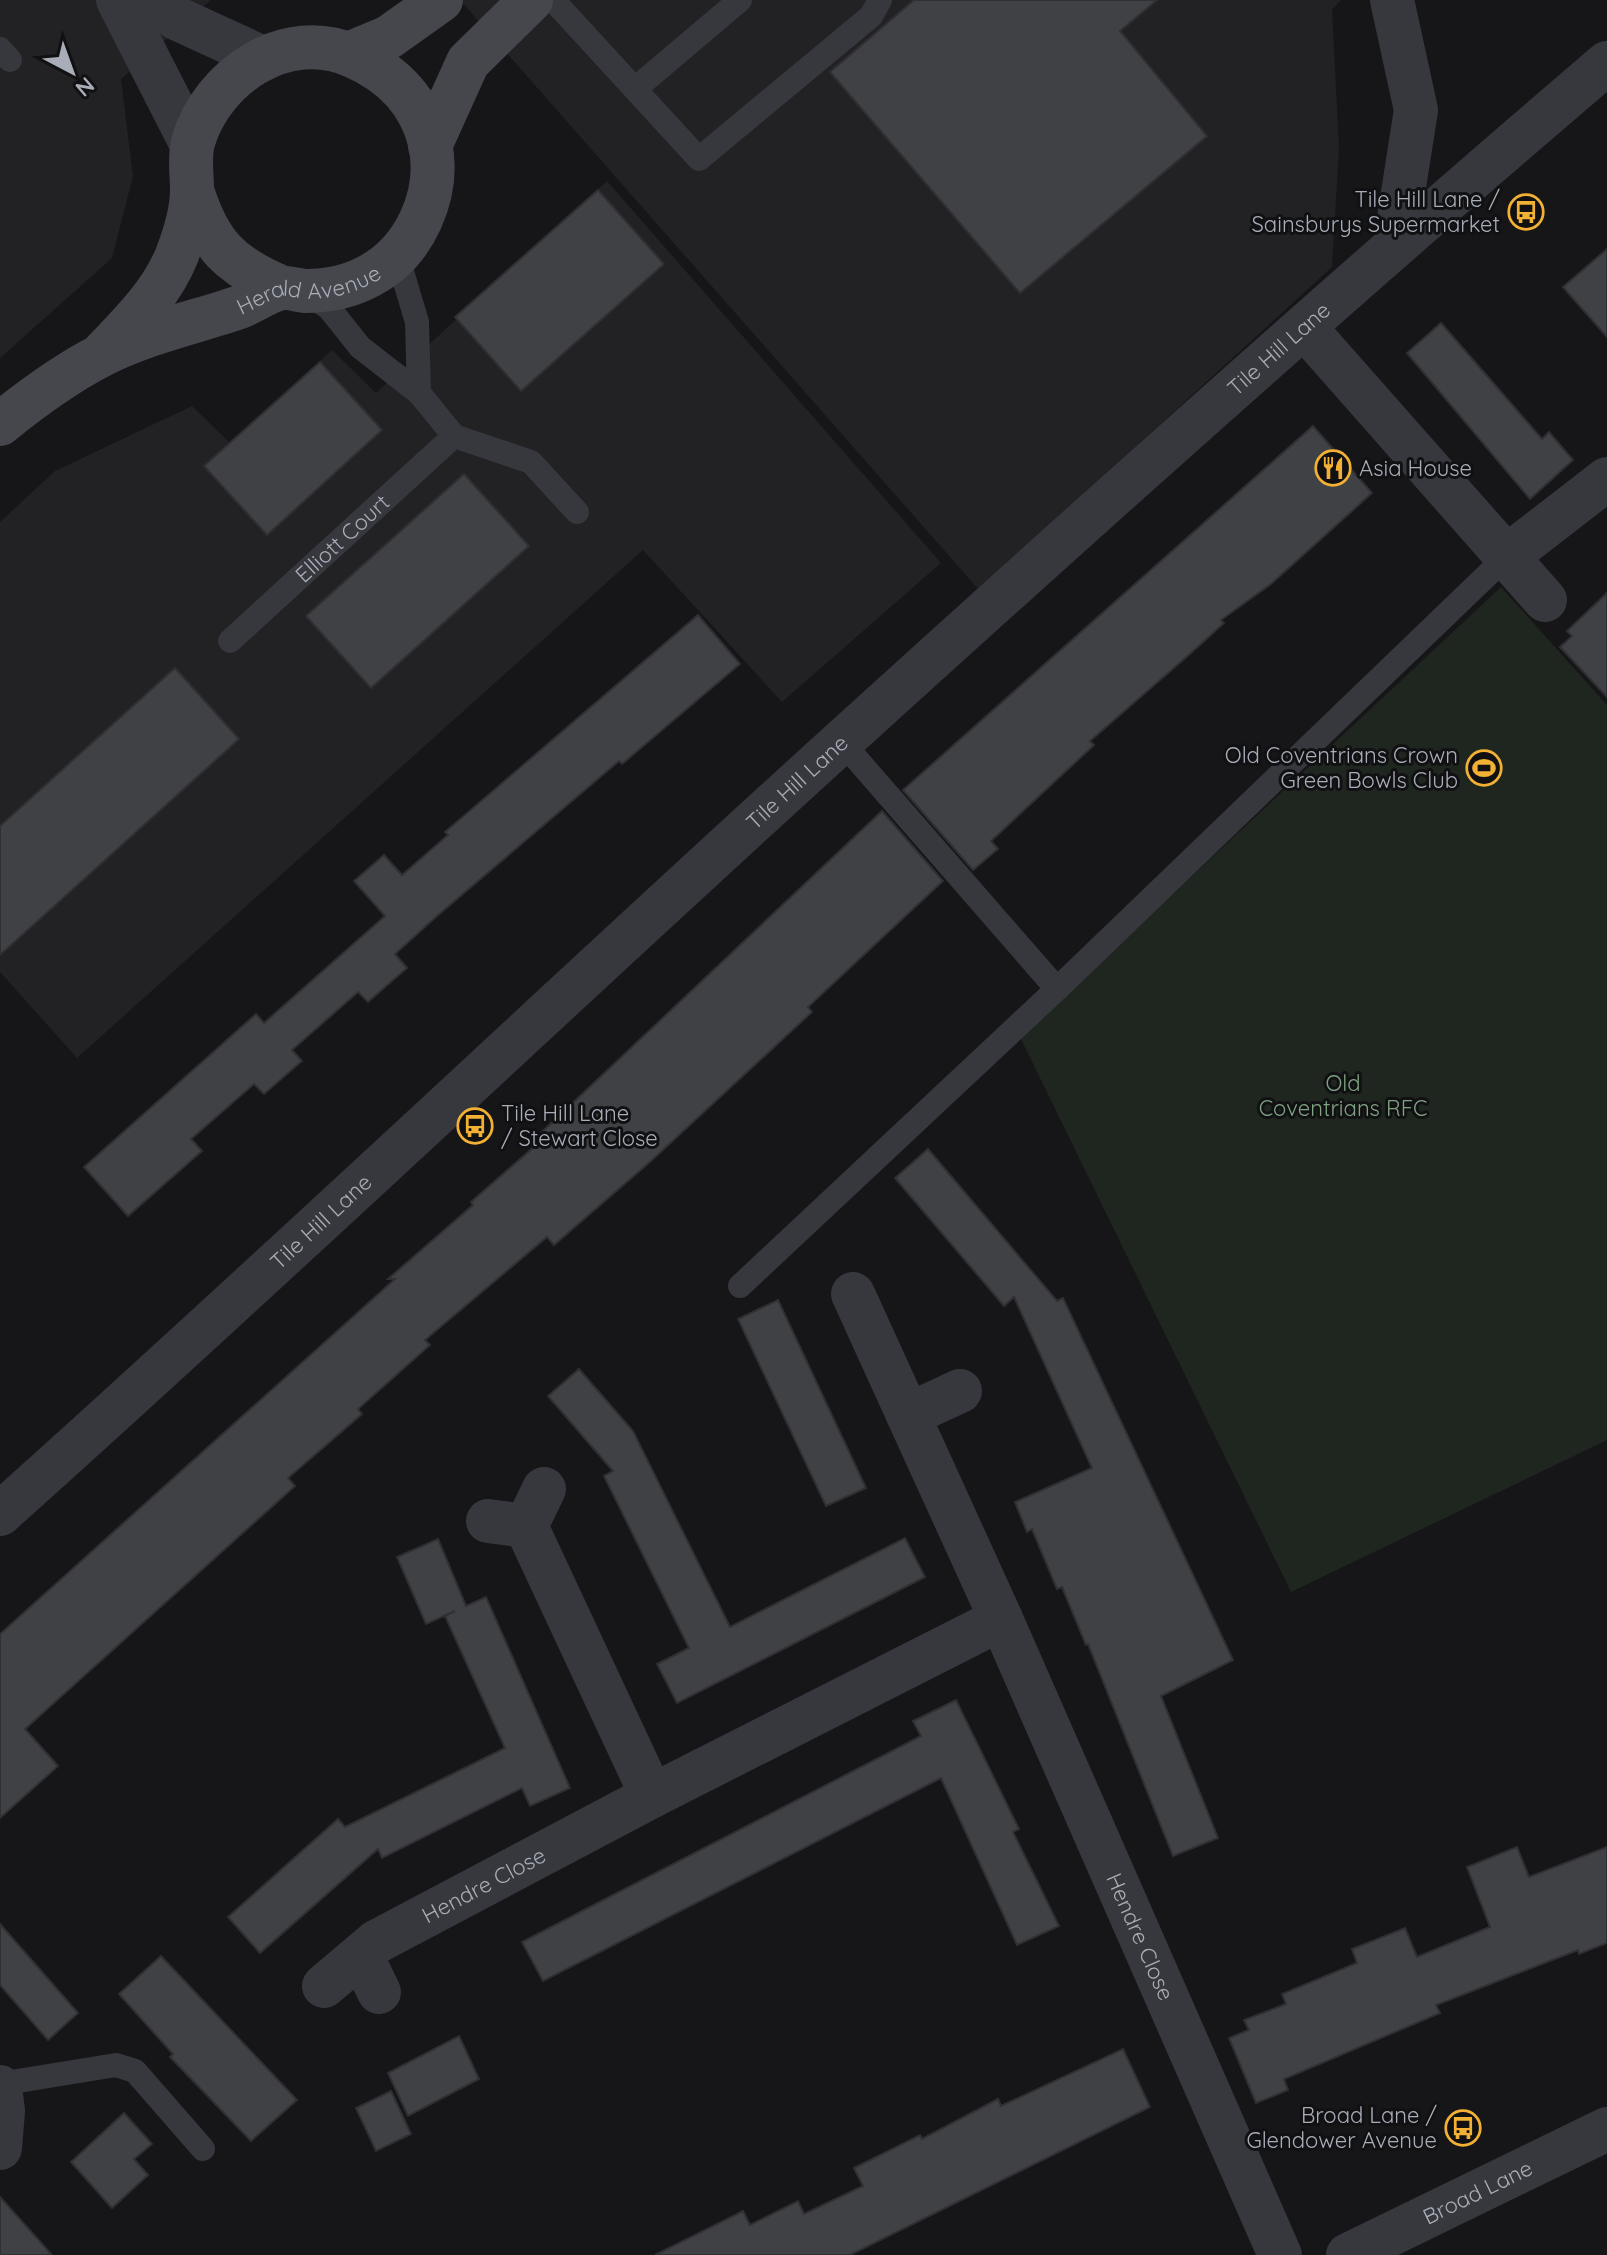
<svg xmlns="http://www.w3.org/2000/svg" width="1607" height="2255" viewBox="0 0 1607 2255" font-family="Quicksand,sans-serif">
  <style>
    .built { fill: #222225 }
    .green { fill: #1e261f }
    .building { fill: #404145; stroke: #303034; stroke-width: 2 }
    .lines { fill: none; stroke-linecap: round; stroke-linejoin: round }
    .service { stroke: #37383d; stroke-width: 24 }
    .minor { stroke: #37383d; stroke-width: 44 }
    .tertiary { stroke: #37383d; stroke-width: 44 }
    .secondary { stroke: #45474d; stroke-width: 44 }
    .labels { text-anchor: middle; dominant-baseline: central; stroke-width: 6; stroke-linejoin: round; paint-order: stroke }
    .poi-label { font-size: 22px; fill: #a8adb8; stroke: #111113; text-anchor: end }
    .street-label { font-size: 22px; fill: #a8adb8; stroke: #111113 }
    .park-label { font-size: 22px; fill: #7fa381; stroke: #111113 }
  </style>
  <rect width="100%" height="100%" fill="#161618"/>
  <g class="built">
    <path d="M0 0H211L121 79 133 176 112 258 0 358Z"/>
    <path d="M460 0H1341L1332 10 1339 148 1332 267 979 590Z"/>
    <path d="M607 181 941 563 782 702 643 550 77 1058 0 972V522L55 471 192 406 230 443 332 350 376 393Z"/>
  </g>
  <path class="green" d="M1501 587 1607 705V1440L1291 1592 1020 1037Z"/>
  <g class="building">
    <path d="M914 0H1157L1120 31 1207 136 1020 293 830 72Z"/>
    <path d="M598 190 664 264 521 391 455 317Z"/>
    <path d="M1607 249V337L1563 287Z"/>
    <path d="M1441 323 1542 439 1549 432 1573 460 1530 499 1407 353Z"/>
    <path d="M320 362 382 430 267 535 204 466Z"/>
    <path d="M1313 426 1372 493 1271 584 1221 620 1224 623 1191 653 1090 741 1094 745 991 841 998 849 973 870 903 790Z"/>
    <path d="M464 474 529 546 371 688 306 616Z"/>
    <path d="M1607 593V697L1560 647 1572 636 1567 631Z"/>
    <path d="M698 615 740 664 622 764 619 761 437 916 395 954 407 968 368 1002 358 992 292 1050 302 1061 264 1094 254 1084 191 1139 202 1151 128 1216 84 1167 256 1014 264 1023 385 916 354 881 384 855 402 875 448 835 445 832Z"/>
    <path d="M175 668 239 739 0 955V826Z"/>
    <path d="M882 811 943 881 808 1007 812 1012 651 1161 554 1245 547 1237 425 1340 430 1345 358 1409 362 1414 288 1478 295 1486 25 1729 58 1766 0 1818V1634L395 1279H388L473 1205 471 1202 535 1146H527Z"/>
    <path d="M928 1149 1057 1301 1063 1298 1233 1660 1161 1696 1218 1838 1173 1856 1088 1644 1086 1645 1062 1587 1057 1589 1032 1529 1027 1532 1015 1502 1092 1468 1014 1297 1004 1306 895 1178Z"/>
    <path d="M778 1300 866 1488 826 1506 738 1319Z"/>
    <path d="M579 1369 633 1431 730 1627 905 1538 925 1577 677 1703 657 1664 689 1648 604 1476 613 1471 548 1396Z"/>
    <path d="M438 1539 466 1606 486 1597 570 1788 530 1806 522 1788 382 1858 378 1849 260 1953 228 1917 338 1819 345 1827 505 1748 445 1616 455 1611 426 1624 397 1557Z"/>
    <path d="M956 1700 1019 1829 1013 1832 1059 1926 1017 1945 941 1778 543 1981 522 1942 921 1736 913 1721Z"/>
    <path d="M1517 1847 1529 1877 1607 1847V1943L1579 1954 1578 1950 1436 2005 1440 2013 1284 2079 1288 2090 1256 2103 1229 2038 1249 2030 1244 2020 1286 2004 1282 1994 1357 1963 1352 1949 1405 1928 1417 1957 1490 1927 1467 1867Z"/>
    <path d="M0 1924 78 2013 48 2040 0 1985Z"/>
    <path d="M161 1956 297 2100 251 2141 170 2057 173 2054 119 1994Z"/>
    <path d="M459 2036 479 2079 408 2116 388 2073Z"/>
    <path d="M1123 2049 1150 2107 850 2255H655L743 2211 750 2225 798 2201 804 2214 863 2186 854 2168 920 2135 922 2139 998 2099 1001 2106Z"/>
    <path d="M391 2091 411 2134 376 2151 356 2108Z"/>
    <path d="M124 2113 152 2144 134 2159 148 2175 112 2208 71 2162Z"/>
    <path d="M0 2197 52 2255H0Z"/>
  </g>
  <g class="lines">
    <g class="service">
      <path d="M553 0 699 159 871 16 880 0"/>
      <path d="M0 49 10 60"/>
      <path d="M636 88 740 0"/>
      <path d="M397 255 417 322 419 393"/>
      <path d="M305 292 329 308 360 347 419 393 454 436 531 462 577 512"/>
      <path id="s1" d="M230 641 454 436"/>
      <path d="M841 741 1057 989"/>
      <path d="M740 1286 1057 989 1506 557"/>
      <path d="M0 2084 116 2065 135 2071 203 2149"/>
    </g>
    <g class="minor">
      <path d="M118 0 192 145"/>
      <path d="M146 0 178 19 263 58"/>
      <path d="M1392 0 1416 110 1395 244"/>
      <path d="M1305 328 1545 600"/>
      <path d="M1506 557 1607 479"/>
      <path id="s2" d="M853 1294 1001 1619 1280 2255"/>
      <path d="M908 1415 960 1391"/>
      <path id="s3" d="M0 1514C284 1260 560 997 842 741 1094 512 1348 284 1607 63"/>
      <path d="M488 1521 526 1526 652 1796"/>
      <path d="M526 1526 544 1489"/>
      <path d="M361 1955 379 1992"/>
      <path id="s4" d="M324 1986 376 1942 652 1796 1001 1619"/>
      <path d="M0 2087 3 2111 0 2148"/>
    </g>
    <path class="tertiary" id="s5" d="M1348 2255 1607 2129"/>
    <g class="secondary">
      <path d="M348 54 389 37 441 0"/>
      <path d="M430 146 468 62 531 0"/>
      <path d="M192 190C209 245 230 266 283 288"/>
      <path id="s6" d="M0 424C31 399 65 374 100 356 142 334 192 323 237 308 251 303 266 292 281 288 288 287 297 290 305 291 327 291 349 287 369 276 415 252 441 194 430 143 420 101 392 73 353 56 286 26 212 77 193 142 189 158 192 174 192 190 192 212 185 234 177 255 161 295 130 324 101 355"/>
    </g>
  </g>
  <defs>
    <symbol id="bus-ring" viewBox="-11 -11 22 22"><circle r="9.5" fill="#111113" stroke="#f2b134" stroke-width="1.5"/><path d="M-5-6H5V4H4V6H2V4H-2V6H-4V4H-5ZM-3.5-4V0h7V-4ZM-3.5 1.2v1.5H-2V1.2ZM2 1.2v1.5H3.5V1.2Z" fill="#f2b134"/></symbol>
    <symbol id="restaurant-ring" viewBox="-11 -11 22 22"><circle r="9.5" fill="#111113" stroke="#f2b134" stroke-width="1.5"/><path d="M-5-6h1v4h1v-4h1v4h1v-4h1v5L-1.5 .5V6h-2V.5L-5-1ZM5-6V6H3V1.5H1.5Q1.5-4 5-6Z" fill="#f2b134"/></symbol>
    <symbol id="stadium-ring" viewBox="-11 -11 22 22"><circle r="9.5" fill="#111113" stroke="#f2b134" stroke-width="1.5"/><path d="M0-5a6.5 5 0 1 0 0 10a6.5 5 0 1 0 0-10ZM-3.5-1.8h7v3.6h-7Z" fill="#f2b134"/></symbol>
  </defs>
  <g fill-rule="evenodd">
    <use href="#bus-ring" x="1506" y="192" width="40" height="40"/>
    <use href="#restaurant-ring" x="1313" y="448" width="40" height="40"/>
    <use href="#stadium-ring" x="1464" y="748" width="40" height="40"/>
    <use href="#bus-ring" x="455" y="1106" width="40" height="40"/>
    <use href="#bus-ring" x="1443" y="2108" width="40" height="40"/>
  </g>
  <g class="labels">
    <g class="poi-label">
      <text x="1500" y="199">Tile Hill Lane /<tspan x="1500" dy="25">Sainsburys Supermarket</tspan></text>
      <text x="1359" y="468" text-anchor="start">Asia House</text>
      <text x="1458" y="755">Old Coventrians Crown<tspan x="1458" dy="25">Green Bowls Club</tspan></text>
      <text x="501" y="1113" text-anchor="start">Tile Hill Lane<tspan x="501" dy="25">/ Stewart Close</tspan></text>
      <text x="1437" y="2115">Broad Lane /<tspan x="1437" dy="25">Glendower Avenue</tspan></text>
    </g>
    <g class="street-label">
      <text stroke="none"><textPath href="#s6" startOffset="342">Herald Avenue</textPath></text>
      <text stroke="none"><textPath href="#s3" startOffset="1730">Tile Hill Lane</textPath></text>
      <text stroke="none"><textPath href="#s1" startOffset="152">Elliott Court</textPath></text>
      <text stroke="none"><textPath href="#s3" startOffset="1082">Tile Hill Lane</textPath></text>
      <text stroke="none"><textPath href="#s3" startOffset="434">Tile Hill Lane</textPath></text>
      <text stroke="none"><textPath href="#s4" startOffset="190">Hendre Close</textPath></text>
      <text stroke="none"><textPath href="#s2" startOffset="704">Hendre Close</textPath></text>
      <text stroke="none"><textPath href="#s5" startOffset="144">Broad Lane</textPath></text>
    </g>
    <g class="park-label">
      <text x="1343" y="1083">Old<tspan x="1343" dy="25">Coventrians RFC</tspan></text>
    </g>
  </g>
  <g transform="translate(72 72) rotate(139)" stroke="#111113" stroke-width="6" paint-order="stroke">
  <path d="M0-6L14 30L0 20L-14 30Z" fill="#a8adb8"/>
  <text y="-12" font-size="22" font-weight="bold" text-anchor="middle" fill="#a8adb8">N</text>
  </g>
</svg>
